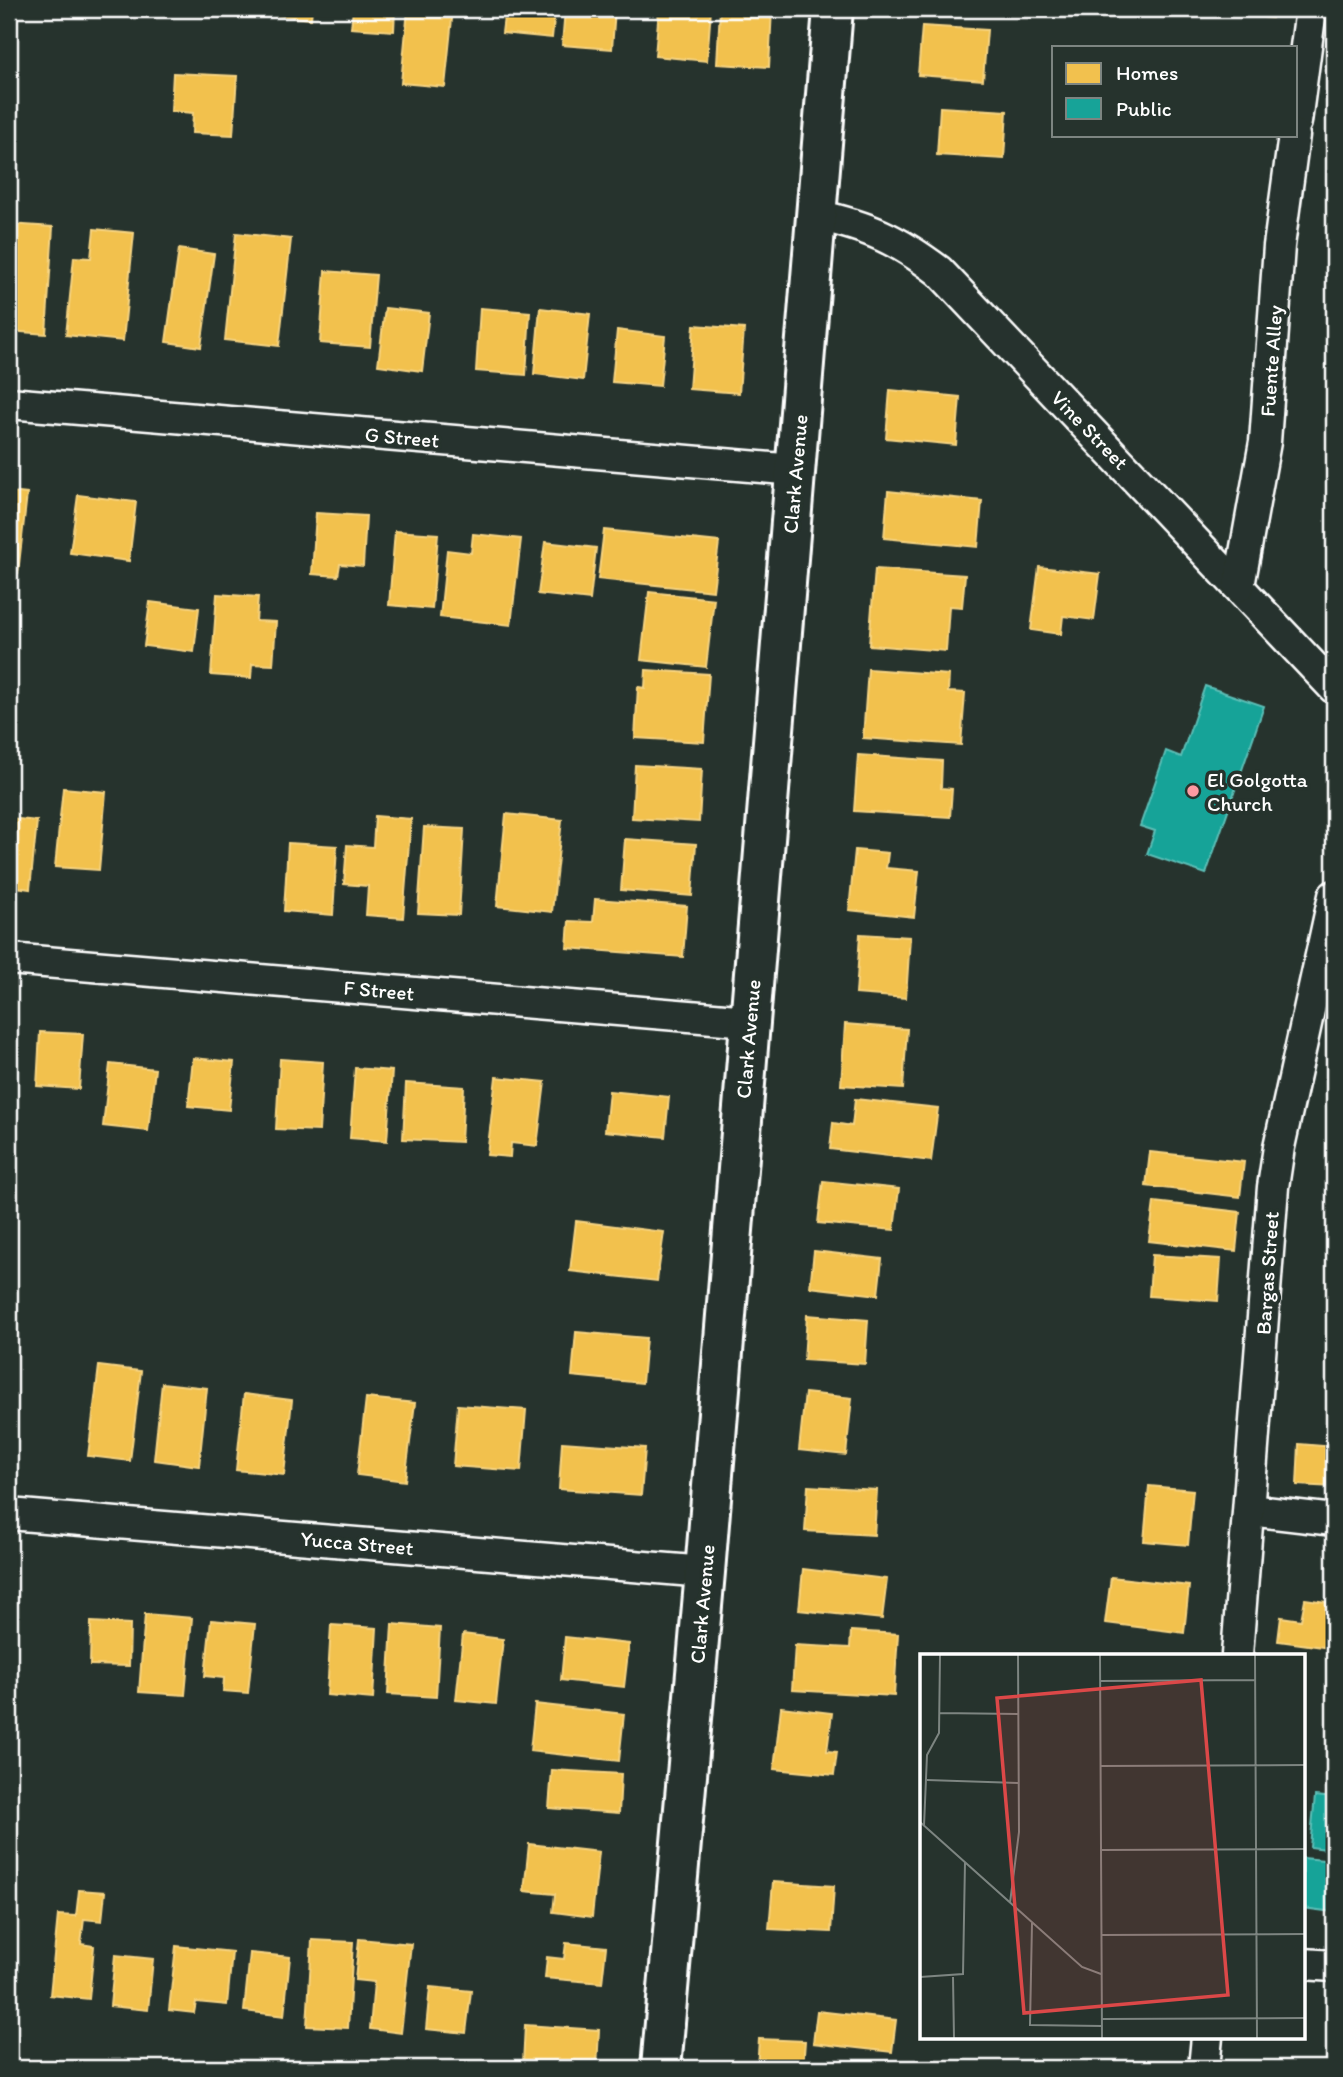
<svg xmlns="http://www.w3.org/2000/svg" width="1343" height="2077" viewBox="0 0 1343 2077" font-family="Itim,sans-serif">
  <style>
    .homes { fill: #f2c14e; stroke: #f6d483; stroke-width: 2 }
    .public { fill: #17a398; stroke: #5dbfb7; stroke-width: 2 }
    .lines { fill: none; stroke-linecap: round; stroke-linejoin: round }
    .street-casing { stroke: #fff; stroke-width: 35 }
    .secondary-casing { stroke: #fff; stroke-width: 44 }
    .street { stroke: #26332d; stroke-width: 30 }
    .secondary { stroke: #26332d; stroke-width: 38 }
    .poi-dot { fill: #ff9aa2; stroke: #26332d; stroke-width: 2.5 }
    .labels { text-anchor: middle; dominant-baseline: central; stroke-width: 7; stroke-linejoin: round; paint-order: stroke }
    .street-label { font-size: 21px; fill: #fff; stroke: #26332d }
    .poi-label { font-size: 21px; fill: #fff; stroke: #26332d; text-anchor: start }
    .inset-road { fill: none; stroke: #7d8581; stroke-width: 2 }
    .view { fill: #dc4848; fill-opacity: 0.15; stroke: #dc4848; stroke-width: 3.5 }
    .inset-edge { fill: none; stroke: #fff; stroke-width: 3.5 }
  </style>
  <rect width="100%" height="100%" fill="#26332d"/>
  <filter id="ink" filterUnits="userSpaceOnUse"><feTurbulence type="fractalNoise" baseFrequency=".0143" numOctaves="2"/><feDisplacementMap in="SourceGraphic" scale="14" xChannelSelector="R" yChannelSelector="G"/><feConvolveMatrix kernelMatrix="1 2 1 2 8 2 1 2 1" color-interpolation-filters="sRGB"/></filter>
  <g filter="url(#ink)">
    <g class="homes">
      <path d="M265 9H312L311 19 265 14Z"/>
      <path d="M353 9H395L394 31 351 28Z"/>
      <path d="M408 9H453L445 87 401 83Z"/>
      <path d="M505 9H555L552 38 502 33Z"/>
      <path d="M565 9H615L612 49 562 45Z"/>
      <path d="M659 9H711L707 61 655 56Z"/>
      <path d="M720 9H772L769 67 717 64Z"/>
      <path d="M1232 9H1273L1272 18 1232 14Z"/>
      <path d="M922 26 987 30 983 80 918 75Z"/>
      <path d="M173 73 237 76 233 135 192 133 193 113 171 111Z"/>
      <path d="M940 107 1007 111 1004 159 937 155Z"/>
      <path d="M9 224 53 227 46 334 9 331Z"/>
      <path d="M94 229 134 233 123 341 66 335 74 257 91 258Z"/>
      <path d="M236 233 291 239 279 346 225 340Z"/>
      <path d="M179 249 214 254 201 347 166 342Z"/>
      <path d="M325 271 376 275 370 347 320 343Z"/>
      <path d="M385 308 429 313 422 371 378 365Z"/>
      <path d="M480 308 530 312 526 375 476 371Z"/>
      <path d="M540 308 590 314 583 380 534 374Z"/>
      <path d="M694 325 744 329 739 393 689 389Z"/>
      <path d="M617 330 665 336 660 386 612 382Z"/>
      <path d="M890 390 960 397 956 445 886 438Z"/>
      <path d="M888 491 982 501 978 547 884 538Z"/>
      <path d="M9 492 27 494 18 573 9 572Z"/>
      <path d="M78 495 136 502 129 561 70 553Z"/>
      <path d="M316 513 366 516 363 566 340 564 338 576 312 574Z"/>
      <path d="M604 530 719 542 713 591 598 579Z"/>
      <path d="M395 531 438 534 432 609 389 605Z"/>
      <path d="M473 534 521 539 511 625 440 617 447 550 471 553Z"/>
      <path d="M545 542 596 548 590 600 538 594Z"/>
      <path d="M1039 567 1100 574 1094 620 1063 616 1061 634 1031 630Z"/>
      <path d="M875 569 965 575 962 607 949 606 946 651 869 645Z"/>
      <path d="M649 592 714 599 706 667 641 660Z"/>
      <path d="M217 594 258 597 256 621 276 622 273 665 252 664 251 678 211 675Z"/>
      <path d="M150 602 199 608 194 652 144 646Z"/>
      <path d="M868 669 949 675 948 692 965 693 961 745 863 738Z"/>
      <path d="M646 670 709 674 704 742 635 738 638 687 645 688Z"/>
      <path d="M858 755 942 761 941 788 952 789 950 817 854 811Z"/>
      <path d="M635 765 702 769 699 822 632 818Z"/>
      <path d="M63 788 106 792 99 870 55 867Z"/>
      <path d="M506 814 562 820 552 912 497 906Z"/>
      <path d="M375 816 411 819 403 918 366 915 368 886 344 884 347 845 373 847Z"/>
      <path d="M9 818 37 821 30 889 9 886Z"/>
      <path d="M424 827 464 829 459 915 418 913Z"/>
      <path d="M625 839 696 844 692 896 621 890Z"/>
      <path d="M288 843 337 846 333 915 284 911Z"/>
      <path d="M855 850 888 853 886 868 919 871 914 917 849 910Z"/>
      <path d="M595 899 687 906 683 957 567 948 569 921 593 922Z"/>
      <path d="M860 934 910 937 906 998 856 994Z"/>
      <path d="M845 1024 907 1029 903 1089 841 1085Z"/>
      <path d="M40 1032 83 1034 79 1089 37 1086Z"/>
      <path d="M193 1058 234 1062 229 1110 188 1106Z"/>
      <path d="M280 1059 323 1062 319 1131 276 1129Z"/>
      <path d="M110 1064 155 1069 148 1131 103 1126Z"/>
      <path d="M355 1068 392 1071 387 1141 350 1138Z"/>
      <path d="M496 1077 545 1082 537 1146 511 1143 510 1157 487 1155Z"/>
      <path d="M406 1083 464 1087 461 1142 403 1139Z"/>
      <path d="M609 1091 669 1097 665 1137 605 1131Z"/>
      <path d="M855 1099 938 1108 931 1161 830 1149 833 1123 852 1126Z"/>
      <path d="M1150 1152 1244 1162 1240 1197 1146 1186Z"/>
      <path d="M823 1181 899 1189 894 1230 818 1223Z"/>
      <path d="M1154 1202 1240 1212 1236 1251 1149 1241Z"/>
      <path d="M576 1221 664 1232 657 1281 570 1271Z"/>
      <path d="M814 1251 882 1259 878 1295 810 1287Z"/>
      <path d="M1152 1255 1221 1259 1218 1301 1149 1296Z"/>
      <path d="M807 1315 868 1320 865 1364 804 1360Z"/>
      <path d="M576 1332 646 1338 642 1383 572 1376Z"/>
      <path d="M99 1366 141 1371 130 1461 88 1456Z"/>
      <path d="M162 1383 207 1388 199 1466 154 1460Z"/>
      <path d="M805 1393 852 1398 846 1455 799 1450Z"/>
      <path d="M244 1394 292 1400 284 1475 236 1470Z"/>
      <path d="M366 1398 415 1403 405 1481 357 1475Z"/>
      <path d="M458 1405 526 1410 521 1471 453 1466Z"/>
      <path d="M562 1442 645 1448 641 1495 559 1489Z"/>
      <path d="M1299 1444 1334 1447V1487L1297 1485Z"/>
      <path d="M808 1486 877 1490 874 1535 805 1531Z"/>
      <path d="M1149 1486 1193 1490 1188 1545 1144 1541Z"/>
      <path d="M803 1569 887 1579 882 1619 799 1610Z"/>
      <path d="M1111 1577 1189 1586 1184 1633 1105 1623Z"/>
      <path d="M1305 1599 1334 1603 1331 1648 1278 1641 1281 1617 1301 1620Z"/>
      <path d="M145 1614 192 1618 185 1695 139 1692Z"/>
      <path d="M211 1620 255 1624 248 1693 223 1691 224 1678 205 1676Z"/>
      <path d="M91 1622 130 1624 129 1666 90 1665Z"/>
      <path d="M392 1624 440 1628 436 1697 388 1694Z"/>
      <path d="M331 1625 377 1628 373 1699 327 1695Z"/>
      <path d="M851 1631 898 1634 894 1696 792 1690 795 1645 850 1648Z"/>
      <path d="M463 1634 503 1639 496 1704 456 1700Z"/>
      <path d="M565 1637 629 1644 624 1687 561 1680Z"/>
      <path d="M535 1704 624 1714 619 1761 530 1751Z"/>
      <path d="M781 1707 832 1713 827 1751 837 1752 834 1775 774 1769Z"/>
      <path d="M552 1770 621 1774 619 1813 549 1808Z"/>
      <path d="M529 1844 599 1852 592 1917 553 1912 555 1894 524 1891Z"/>
      <path d="M773 1882 834 1886 831 1932 769 1929Z"/>
      <path d="M79 1890 105 1892 102 1921 84 1919 81 1944 94 1946 89 1999 50 1995 58 1915 76 1916Z"/>
      <path d="M359 1939 411 1944 401 2033 370 2029 374 1982 355 1980Z"/>
      <path d="M312 1940 353 1942 348 2028 307 2026Z"/>
      <path d="M566 1943 606 1947 602 1983 545 1978 547 1957 564 1959Z"/>
      <path d="M176 1946 232 1952 227 2005 196 2002 194 2013 169 2010Z"/>
      <path d="M250 1953 290 1957 284 2016 244 2011Z"/>
      <path d="M115 1955 153 1959 148 2010 110 2006Z"/>
      <path d="M430 1987 471 1991 466 2033 426 2029Z"/>
      <path d="M817 2011 896 2020 892 2052 813 2043Z"/>
      <path d="M525 2025 599 2030 597 2068 523 2064Z"/>
      <path d="M759 2039 805 2041 803 2068H757Z"/>
    </g>
    <g class="public">
      <path d="M1205 686 1264 706 1206 874 1147 854 1155 831 1140 826 1166 751 1181 757Z"/>
      <path d="M1315 1796 1334 1798V1850L1310 1847Z"/>
      <path d="M1303 1858 1334 1861V1912L1303 1908Z"/>
    </g>
    <g class="lines">
      <defs>
        <g id="street">
          <path d="M1296 122 1311 9"/>
          <path d="M817 215C869 227 895 238 939 271L1334 688"/>
          <path d="M9 403 795 470"/>
          <path d="M1239 586 1265 442 1279 246 1294 135"/>
          <path d="M9 959 749 1021"/>
          <path d="M1249 1510 1334 1520"/>
          <path d="M9 1514 705 1572"/>
          <path d="M1237 1655 1273 1187 1279 1147 1334 896"/>
          <path d="M1303 1964 1334 1966"/>
          <path d="M1204 2068 1207 2037"/>
        </g>
        <path id="secondary" d="M661 2068 705 1572 833 9"/>
      </defs>
      <use href="#street" class="street-casing"/>
      <use href="#secondary" class="secondary-casing"/>
      <use href="#street" class="street"/>
      <use href="#secondary" class="secondary"/>
    </g>
  </g>
  <circle class="poi-dot" cx="1193" cy="791" r="7"/>
  <g class="labels">
    <g class="street-label">
      <text transform="translate(1271 361) rotate(-86)">Fuente Alley</text>
      <text transform="translate(1090 430) rotate(46)">Vine Street</text>
      <text transform="translate(402 437) rotate(5)">G Street</text>
      <text transform="translate(795 474) rotate(-85)">Clark Avenue</text>
      <text transform="translate(379 990) rotate(5)">F Street</text>
      <text transform="translate(748 1039) rotate(-85)">Clark Avenue</text>
      <text transform="translate(1267 1273) rotate(-86)">Bargas Street</text>
      <text transform="translate(357 1543) rotate(5)">Yucca Street</text>
      <text transform="translate(702 1604) rotate(-85)">Clark Avenue</text>
    </g>
    <g class="poi-label">
      <text x="1207" y="779">El Golgotta<tspan x="1207" dy="24">Church</tspan></text>
    </g>
  </g>
  <g transform="translate(920 1654)">
    <rect width="385" height="385" fill="#26332d"/>
    <path class="inset-road" d="M180 1 182 384M335 1 337 384M180 27 335 26M19 59 98 60M180 112 385 111M7 126 99 129M0 168 162 313 181 320M4 172 7 101 19 79 20 1M181 196 385 195M90 249 99 178 98 1M112 269 110 371 182 372M181 281 385 280M0 323 43 320 45 208M33 323 34 384M182 365 385 364"/>
    <path class="view" d="M281 26 308 341 104 359 77 44Z"/>
    <rect width="385" height="385" class="inset-edge"/>
  </g>
  <rect width="1343" height="2077" fill="none" stroke="#26332d" stroke-width="35"/>
  <rect x="18" y="18" width="1308" height="2042" fill="none" stroke="#fff" stroke-width="2.5" filter="url(#ink)"/>
  <rect x="1052" y="46" width="245" height="91" fill="#26332d" stroke="#7d8581" stroke-width="2"/>
  <rect x="1066" y="63" width="35" height="21" fill="#f2c14e" stroke="#7d8581" stroke-width="2"/>
  <text x="1116" y="80" font-size="21" fill="#ffffff">Homes</text>
  <rect x="1066" y="98" width="35" height="21" fill="#17a398" stroke="#7d8581" stroke-width="2"/>
  <text x="1116" y="116" font-size="21" fill="#ffffff">Public</text>
</svg>
